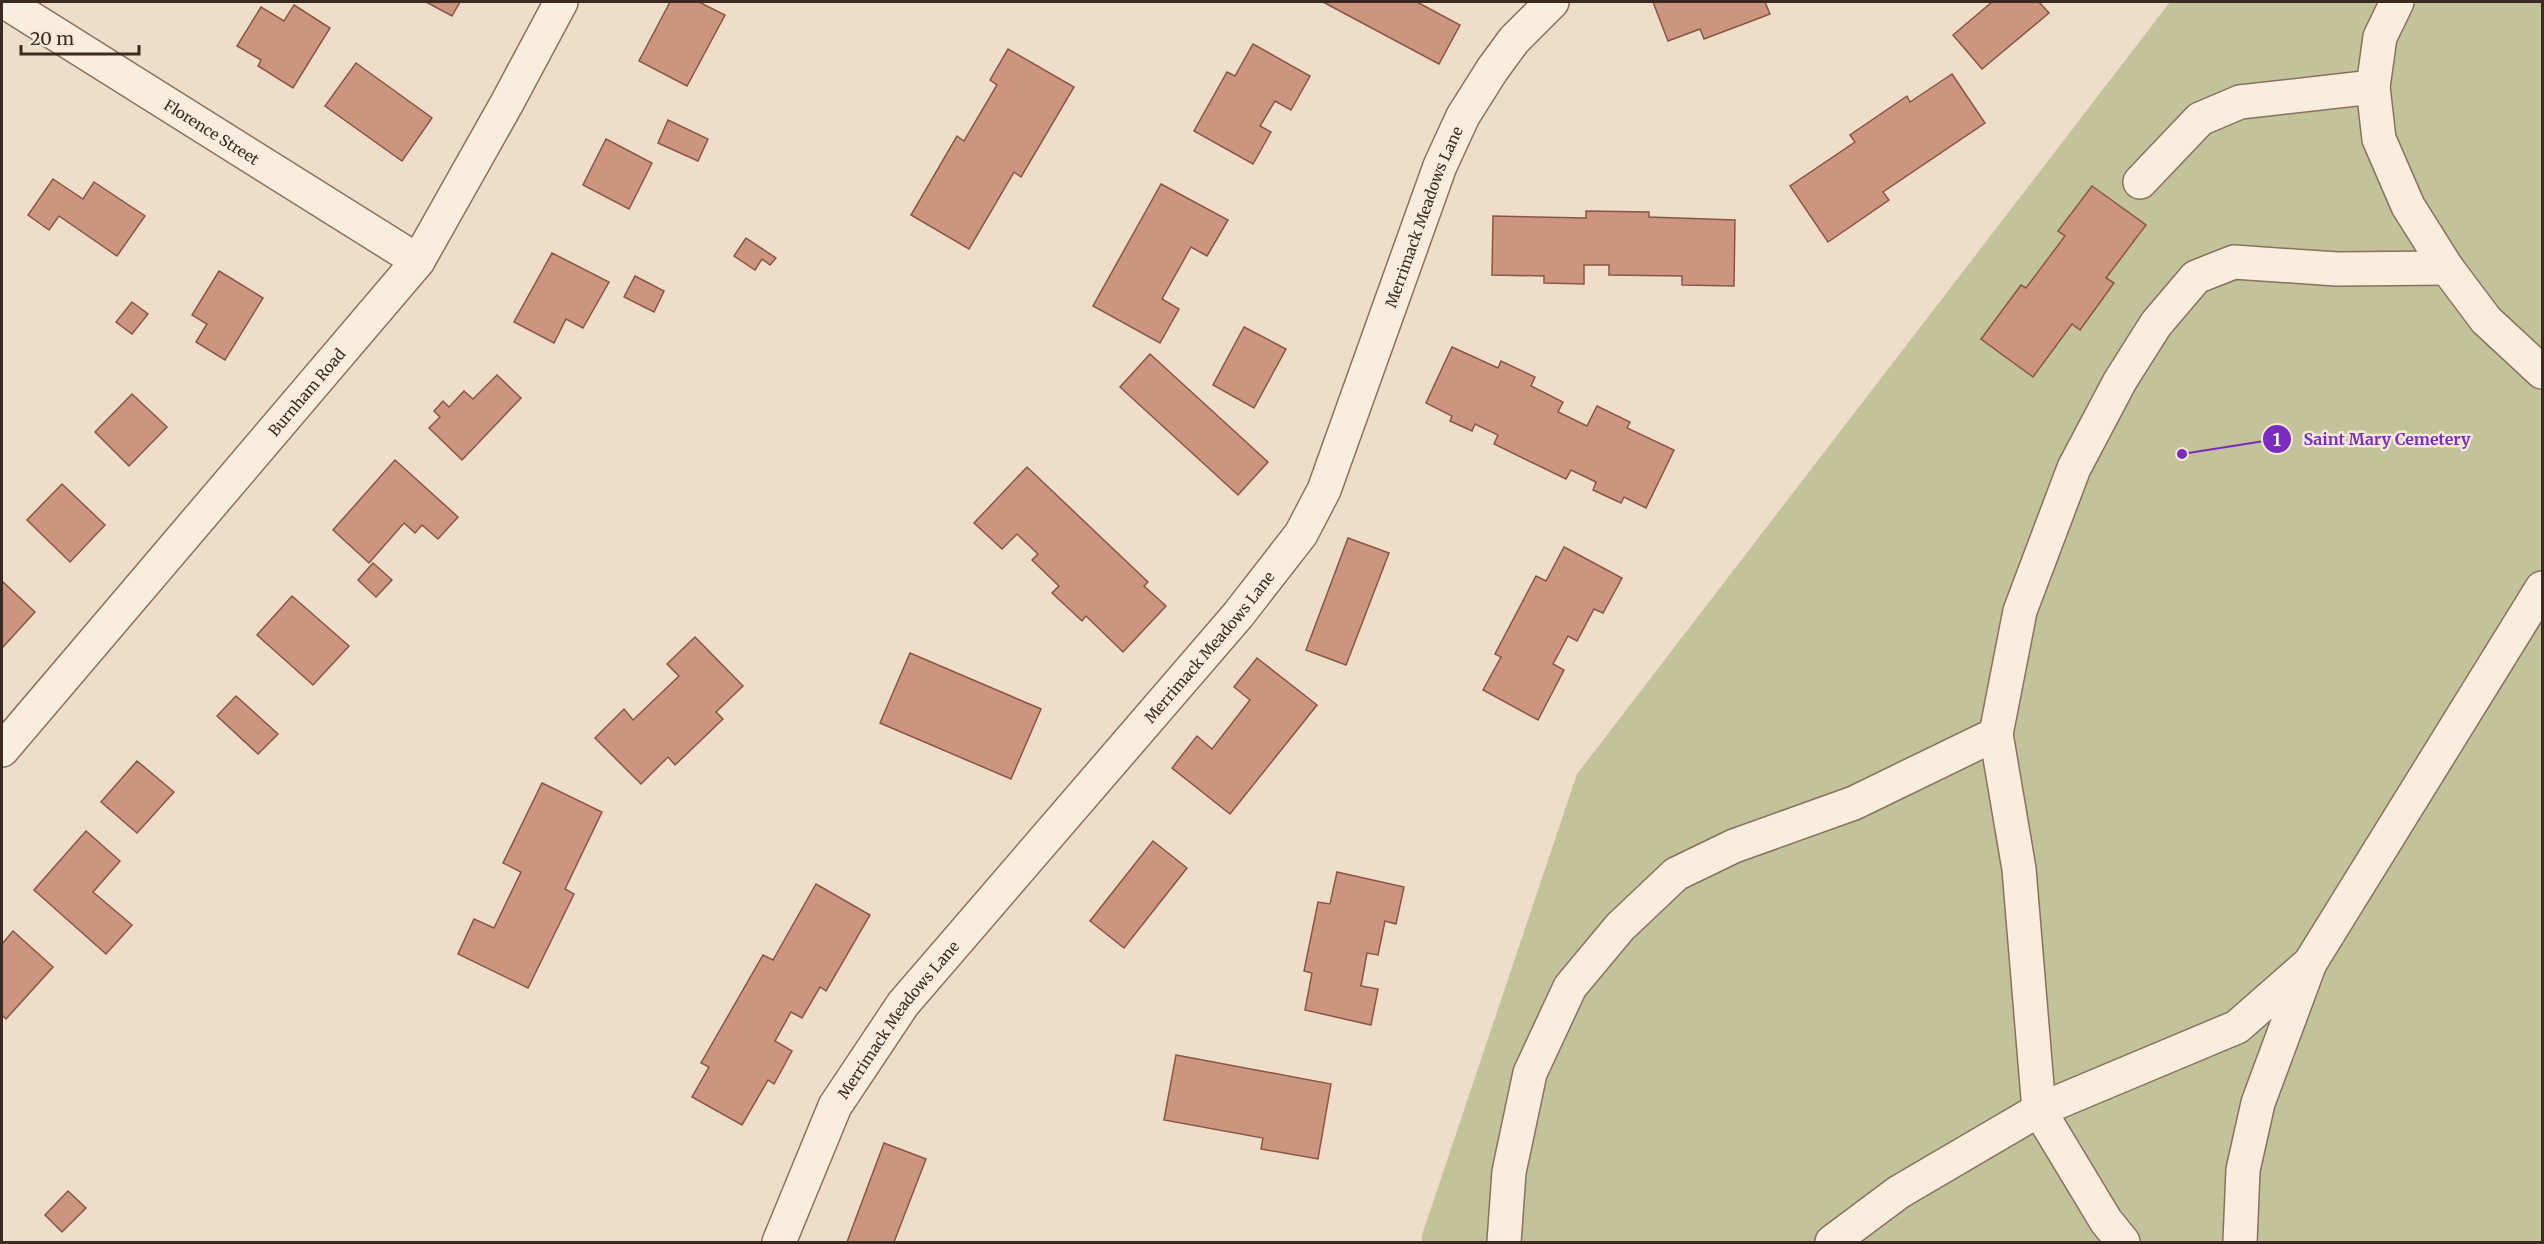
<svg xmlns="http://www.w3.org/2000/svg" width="2544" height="1244" viewBox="0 0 2544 1244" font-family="Merriweather,serif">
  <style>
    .cemetery { fill: #c2c29b }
    .building { fill: #cc9580; stroke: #8a5644; stroke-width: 1.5 }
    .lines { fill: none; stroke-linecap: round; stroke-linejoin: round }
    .minor-casing { stroke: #8b705e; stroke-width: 36 }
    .minor { stroke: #f9eddd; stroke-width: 33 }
    .labels { text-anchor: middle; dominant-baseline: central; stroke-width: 5; stroke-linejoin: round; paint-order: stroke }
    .street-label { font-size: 15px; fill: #3c2a21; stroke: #f6e9d9 }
    .leader { fill: none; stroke: #7b2cbf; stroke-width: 2 }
    .callout-dot { fill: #7b2cbf; stroke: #f6e9d9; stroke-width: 2 }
    .mark-label { font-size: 18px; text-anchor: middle; font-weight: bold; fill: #fff }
    .callout-label { font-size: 16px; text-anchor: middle; font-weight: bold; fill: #7b2cbf; stroke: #f6e9d9; stroke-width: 5; stroke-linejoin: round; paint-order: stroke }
  </style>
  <rect width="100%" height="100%" fill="#eedec9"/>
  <path class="cemetery" d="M2170 2H2542V1242H1422V1235L1577 774Z"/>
  <g class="building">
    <path d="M426 2H460L452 16Z"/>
    <path d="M670 2H699L725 15 687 86 639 61Z"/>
    <path d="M1323 2H1417L1460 25 1439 64Z"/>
    <path d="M1653 2H1765L1770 14 1704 39 1700 29 1668 41Z"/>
    <path d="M1992 2H2039L2049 13 1982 69 1953 35Z"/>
    <path d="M294 5 330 28 293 88 258 66 261 60 237 46 261 7 284 21Z"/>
    <path d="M1253 44 1310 76 1291 110 1275 101 1260 126 1271 132 1253 164 1194 131 1227 72 1235 76Z"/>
    <path d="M1008 49 1074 87 1021 177 1014 172 969 249 911 215 957 136 964 141 997 85 990 80Z"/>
    <path d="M356 63 432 118 402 161 325 106Z"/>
    <path d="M1952 74 1985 123 1883 192 1889 200 1828 242 1790 186 1855 142 1850 135 1907 96 1910 102Z"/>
    <path d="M668 120 708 139 698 161 658 143Z"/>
    <path d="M606 139 652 163 629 209 583 185Z"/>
    <path d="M53 179 83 199 94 182 145 216 117 256 59 216 49 230 28 215Z"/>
    <path d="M1161 184 1228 220 1207 256 1191 247 1162 299 1179 309 1160 343 1093 306Z"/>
    <path d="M2092 186 2146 225 2106 278 2114 283 2080 330 2072 324 2033 377 1981 339 2021 285 2026 288 2065 236 2058 231Z"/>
    <path d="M1586 211 1649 212V217L1735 220 1734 286 1682 285V276L1609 275V265H1584V284L1544 283V276L1492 275 1493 216 1586 218Z"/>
    <path d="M746 238 776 258 770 265 762 259 755 270 734 256Z"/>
    <path d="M552 253 609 282 583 328 566 319 554 343 514 322Z"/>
    <path d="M219 271 263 298 225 360 196 342 207 324 192 315Z"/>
    <path d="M635 276 664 291 654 312 624 297Z"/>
    <path d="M132 302 148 314 132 334 116 322Z"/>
    <path d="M1244 327 1286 349 1254 408 1213 385Z"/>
    <path d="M1452 347 1498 368 1501 361 1535 377 1531 386 1563 402 1558 412 1587 426 1597 406 1630 422 1627 428 1674 450 1646 508 1624 497 1621 503 1593 490 1596 482 1571 470 1566 479 1494 444 1498 435 1475 424 1472 431 1450 421 1452 416 1426 403Z"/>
    <path d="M1150 354 1268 462 1238 495 1120 387Z"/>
    <path d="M497 375 521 398 462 460 429 428 440 417 434 411 443 401 449 407 464 391 473 399Z"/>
    <path d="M132 394 167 427 129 466 95 432Z"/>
    <path d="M395 460 458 517 438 539 422 525 415 533 404 523 369 563 333 530Z"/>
    <path d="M1027 467 1148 582 1144 586 1166 606 1123 652 1086 616 1082 621 1052 593 1059 586 1032 560 1038 554 1017 534 1002 549 974 523Z"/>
    <path d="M62 484 105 525 70 562 27 520Z"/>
    <path d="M1348 538 1389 553 1346 665 1306 650Z"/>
    <path d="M1564 547 1622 578 1603 613 1594 609 1577 641 1568 636 1553 664 1564 670 1538 720 1483 690 1501 657 1495 654 1536 576 1546 581Z"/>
    <path d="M373 563 392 580 376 597 358 580Z"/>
    <path d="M2 581 35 612 2 648Z"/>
    <path d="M292 596 349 646 313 685 257 635Z"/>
    <path d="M695 637 743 686 716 712 723 719 675 765 668 757 641 784 595 738 624 709 633 720 679 676 667 664Z"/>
    <path d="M910 653 1041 709 1011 779 880 723Z"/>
    <path d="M1257 658 1317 705 1230 814 1172 768 1197 736 1212 749 1250 700 1234 687Z"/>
    <path d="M236 696 278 734 258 754 217 716Z"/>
    <path d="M137 761 174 792 137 833 101 802Z"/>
    <path d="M542 783 602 812 565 889 574 894 528 988 458 954 474 919 494 928 521 872 503 863Z"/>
    <path d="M86 831 120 861 93 892 132 925 106 954 34 890Z"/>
    <path d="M1153 841 1187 868 1124 948 1090 921Z"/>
    <path d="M1337 872 1404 887 1396 924 1385 921 1378 955 1367 953 1361 986 1378 989 1371 1025 1305 1010 1312 973 1304 971 1318 902 1330 904Z"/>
    <path d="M816 884 870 915 826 991 820 987 802 1018 791 1012 775 1041 792 1051 774 1084 768 1080 742 1125 692 1097 709 1067 701 1063 763 955 773 960Z"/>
    <path d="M13 931 53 967 6 1019 2 1015V944Z"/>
    <path d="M1176 1055 1331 1084 1318 1159 1261 1149 1263 1138 1164 1120Z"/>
    <path d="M884 1143 926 1159 894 1242H847Z"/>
    <path d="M68 1191 86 1208 62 1232 45 1215Z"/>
  </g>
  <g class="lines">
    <defs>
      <g id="minor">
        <path id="s1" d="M5 2 418 261"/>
        <path d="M2397 2 2380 37 2373 87 2379 139 2408 206 2447 268 2486 320 2542 372"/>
        <path d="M2140 182 2200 119 2240 102 2373 87"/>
        <path id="s2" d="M2 750 418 261 507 103 561 2"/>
        <path d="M2310 963 2542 588"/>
        <path id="s3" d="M779 1242 835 1106 903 1004 1238 615 1301 534 1324 490 1440 166 1463 116 1492 70 1514 40 1552 2"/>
        <path d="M1504 1242 1509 1172 1530 1073 1570 987 1620 927 1676 874 1734 846 1854 803 1996 734"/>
        <path d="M1832 1242 1899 1192 2039 1110 2237 1027 2310 963 2258 1103 2243 1170 2240 1242"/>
        <path d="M2123 1242 2106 1221 2039 1110 2019 869 1996 734 2020 611 2074 468 2120 381 2156 324 2196 277 2234 262 2337 269 2447 268"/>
      </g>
    </defs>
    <use href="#minor" class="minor-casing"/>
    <use href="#minor" class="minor"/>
  </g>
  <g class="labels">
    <g class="street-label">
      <text stroke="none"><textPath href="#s1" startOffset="244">Florence Street</textPath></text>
      <text stroke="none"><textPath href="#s3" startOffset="1226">Merrimack Meadows Lane</textPath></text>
      <text stroke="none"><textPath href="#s2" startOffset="470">Burnham Road</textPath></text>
      <text stroke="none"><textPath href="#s3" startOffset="740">Merrimack Meadows Lane</textPath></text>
      <text stroke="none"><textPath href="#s3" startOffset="254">Merrimack Meadows Lane</textPath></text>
    </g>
  </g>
  <path class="leader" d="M2182 454L2277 439"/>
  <g class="callout-dot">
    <circle cx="2182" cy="454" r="6"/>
    <circle cx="2277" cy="439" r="15"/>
  </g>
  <g class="mark-label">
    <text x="2277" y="446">1</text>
  </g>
  <g class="callout-label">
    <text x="2387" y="445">Saint Mary Cemetery</text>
  </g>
  <rect width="2544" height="1244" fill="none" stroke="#3c2a21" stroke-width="6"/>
  <path d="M21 45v9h118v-9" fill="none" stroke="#3c2a21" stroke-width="3"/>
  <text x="30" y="45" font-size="18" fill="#3c2a21" stroke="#f6e9d9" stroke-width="4.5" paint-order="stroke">20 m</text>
</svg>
